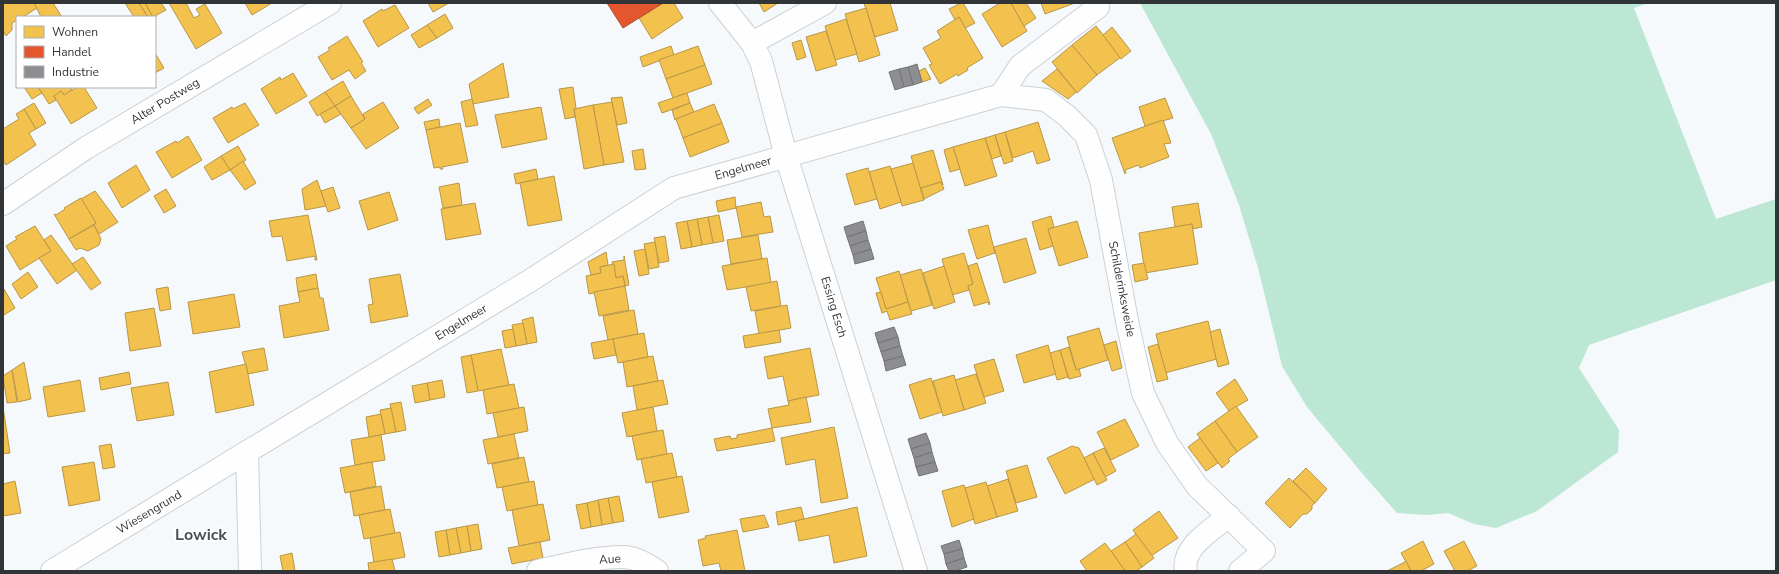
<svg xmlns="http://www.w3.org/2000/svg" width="1779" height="574" viewBox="0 0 1779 574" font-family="'Nunito Sans',sans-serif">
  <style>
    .green { fill: #bce7d4 }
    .homes { fill: #f2c14e; stroke: #b89747 }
    .shops { fill: #e4572e; stroke: #ae4d31 }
    .industry { fill: #8d8d92; stroke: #717377 }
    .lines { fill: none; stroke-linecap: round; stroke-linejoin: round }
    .street-casing { stroke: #cdd0d3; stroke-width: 24 }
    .street { stroke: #fefeff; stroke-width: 22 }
    .labels { text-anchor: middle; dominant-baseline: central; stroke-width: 4; stroke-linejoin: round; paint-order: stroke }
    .street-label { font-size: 12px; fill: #313537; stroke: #fff }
    .district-label { font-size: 16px; font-weight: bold; fill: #495056; stroke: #fff }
  </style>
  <rect width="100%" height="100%" fill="#f5f9fc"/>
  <path class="green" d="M1140 3H1648L1634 8 1716 219 1776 199V280L1589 345 1579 368 1619 430 1618 452 1537 511 1496 528 1474 524 1448 513 1427 515 1397 513 1367 479 1307 407 1282 366 1258 268 1239 205 1211 134Z"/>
  <g class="homes">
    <path d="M3 3H34L37 8 23 17H17V20L12 23V30L6 36 3 31Z"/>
    <path d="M34 3H53L62 17H41Z"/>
    <path d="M125 3H139L148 17H134Z"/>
    <path d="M139 3H145L153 17H148Z"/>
    <path d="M145 3H161L166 10 153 17Z"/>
    <path d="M169 3H186L194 18 200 15 196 9 205 4 222 33 196 49Z"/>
    <path d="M245 3H272L252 15Z"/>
    <path d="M428 3H449L433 12Z"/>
    <path d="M663 3H674L683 18 652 39 639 18Z"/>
    <path d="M759 3H778L764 12Z"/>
    <path d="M864 3H890L898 30 875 37Z"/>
    <path d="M961 3H963L975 23 965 28 959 17 955 20 949 9Z"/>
    <path d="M1000 3H1011L1027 31 1002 47 982 14Z"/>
    <path d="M1011 3H1026L1036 18 1024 26Z"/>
    <path d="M1041 3H1075L1045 14Z"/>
    <path d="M395 5 409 28 378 47 363 21 382 9 383 11Z"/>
    <path d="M866 8 880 55 859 62 845 14Z"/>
    <path d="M445 14 453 28 437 38 427 25Z"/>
    <path d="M959 17 983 58 967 68 968 70 958 76 957 74 940 84 929 65 932 64 923 48 941 38 937 31Z"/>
    <path d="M846 19 857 54 835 60 825 26Z"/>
    <path d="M427 25 437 38 419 48 411 35Z"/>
    <path d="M1096 26 1121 57 1097 75 1072 45Z"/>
    <path d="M1112 27 1131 51 1121 59 1103 35Z"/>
    <path d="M826 31 837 65 816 71 806 37Z"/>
    <path d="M347 36 363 62 361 63 366 71 355 79 349 70 332 80 318 57 330 50 328 48Z"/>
    <path d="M801 40 806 57 797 60 792 43Z"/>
    <path d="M1072 45 1097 75 1077 93 1052 62Z"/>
    <path d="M671 46 674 55 643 67 640 57Z"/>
    <path d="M698 46 705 65 666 79 659 60Z"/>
    <path d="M155 53 164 68 155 73Z"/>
    <path d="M503 63 509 97 473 104 469 84Z"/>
    <path d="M705 65 712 84 673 98 666 79Z"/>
    <path d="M925 68 931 79 922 82 919 71Z"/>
    <path d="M1057 69 1076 92 1068 99 1042 81Z"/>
    <path d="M293 73 307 96 276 114 261 89 280 77 281 80Z"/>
    <path d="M343 81 351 96 335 106 325 92Z"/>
    <path d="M24 87H38L42 93 32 99Z"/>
    <path d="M38 87H70L72 90 64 95 61 91 54 96 56 100 49 104Z"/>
    <path d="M77 87H84L97 108 71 124 54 96 61 91 64 95Z"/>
    <path d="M573 87 576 108 574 109 575 117 565 119 559 89Z"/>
    <path d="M325 92 335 106 317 116 309 102Z"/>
    <path d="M687 93 690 103 662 113 658 103Z"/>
    <path d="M351 96 365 119 351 128 335 106Z"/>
    <path d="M622 97 627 123 617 125 611 98Z"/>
    <path d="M1165 98 1173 118 1145 126 1139 107Z"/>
    <path d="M428 99 432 105 418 114 414 108Z"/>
    <path d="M472 99 478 125 466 127 461 102Z"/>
    <path d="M383 102 399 128 366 149 351 128 365 119 363 114Z"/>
    <path d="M612 102 624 162 604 165 593 105Z"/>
    <path d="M34 103 46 123 36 129 24 109Z"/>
    <path d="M245 103 259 125 228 143 213 118 232 107 233 109Z"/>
    <path d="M690 103 694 112 675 120 672 110Z"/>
    <path d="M714 104 722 123 683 138 676 119Z"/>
    <path d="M593 105 604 165 584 169 574 109Z"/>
    <path d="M335 106 341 114 325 123 320 114Z"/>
    <path d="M541 107 547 139 502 148 495 115Z"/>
    <path d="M24 109 36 129 29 133 36 145 6 165 3 161V129L19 119 16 114Z"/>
    <path d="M439 119 440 127 426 130 424 122Z"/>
    <path d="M1163 120 1171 143 1164 144 1169 157 1140 168 1139 165 1125 170 1126 173 1125 174 1112 138Z"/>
    <path d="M1038 122 1050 160 1037 164 1033 151 1013 158 1005 132Z"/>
    <path d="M460 123 468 162 442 167 443 169H440V167L434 168 426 130Z"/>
    <path d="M722 123 729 142 690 157 683 138Z"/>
    <path d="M1005 132 1013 161 1004 164 995 135Z"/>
    <path d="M995 135 1001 156 992 159 985 138Z"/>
    <path d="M188 136 202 160 172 178 156 152 176 141 177 143Z"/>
    <path d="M985 138 997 176 965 186 953 147Z"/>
    <path d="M238 146 246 160 230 170 221 156Z"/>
    <path d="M953 147 960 169 950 172 944 150Z"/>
    <path d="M643 149 646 169 635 170 632 151Z"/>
    <path d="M933 150 943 185 941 182 921 188V192L911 156Z"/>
    <path d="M221 156 230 170 212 180 204 167Z"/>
    <path d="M243 161 256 183 245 190 230 170Z"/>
    <path d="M913 163 924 200 902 206 891 169Z"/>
    <path d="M136 165 150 190 122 208 108 183Z"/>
    <path d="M890 166 901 202 880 209 869 172Z"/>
    <path d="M868 168 877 199 855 205 846 174Z"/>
    <path d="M536 169 538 179 516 184 514 174Z"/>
    <path d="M554 176 562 220 528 226 520 183Z"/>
    <path d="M317 180 326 206 305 210 302 189Z"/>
    <path d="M941 182 944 189 924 199 921 188Z"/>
    <path d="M459 183 462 205 443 208 439 187Z"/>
    <path d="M333 187 340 208 328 212 321 191Z"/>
    <path d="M166 189 176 206 164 213 154 196Z"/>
    <path d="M95 191 118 222 99 234 94 225 96 223 81 199Z"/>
    <path d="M389 192 398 220 368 230 359 201Z"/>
    <path d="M735 197 736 208 718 212 716 201Z"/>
    <path d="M81 198 96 223 69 239 54 214 56 215 65 209 64 208Z"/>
    <path d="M761 202 764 217 770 216 773 232 742 237 736 207Z"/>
    <path d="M475 203 481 234 446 240 441 209Z"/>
    <path d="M1198 203 1202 227 1192 229V224L1175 227 1172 207Z"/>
    <path d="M308 215 317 260H315V256L287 261 282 236 272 237 269 221Z"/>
    <path d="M719 215 724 241 713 243 708 217Z"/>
    <path d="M1051 216 1054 227 1048 229 1053 246 1040 250 1032 222Z"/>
    <path d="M708 217 713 243 702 245 697 219Z"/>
    <path d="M697 219 702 245 692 247 687 221Z"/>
    <path d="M687 221 692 247 681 249 676 223Z"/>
    <path d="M1077 221 1088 257 1059 266 1048 229Z"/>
    <path d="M1192 224 1198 264 1145 273 1139 233Z"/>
    <path d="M94 225 101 239 99 245 88 251 80 248 76 250 69 239Z"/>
    <path d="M988 225 995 253 977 259 968 230Z"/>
    <path d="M35 226 51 251 20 270 6 246 17 239 15 237Z"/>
    <path d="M51 235 77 270 57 284 39 258 51 251 44 240Z"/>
    <path d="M758 235 762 259 731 264 727 240Z"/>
    <path d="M665 236 669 261 659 263 654 238Z"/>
    <path d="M1026 238 1036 273 1004 283 994 247Z"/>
    <path d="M655 242 659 267 649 269 644 244Z"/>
    <path d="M645 249 649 274 639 276 634 251Z"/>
    <path d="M606 252 608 265 600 267 601 273 591 275 588 262Z"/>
    <path d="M964 253 973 284 968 286 969 290 952 295 942 259Z"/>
    <path d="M624 256 629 285 625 286 623 276 616 278 612 262 624 260Z"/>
    <path d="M83 257 101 283 91 290 72 264Z"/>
    <path d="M767 258 771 283 727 290 722 266Z"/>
    <path d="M977 263 990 304 989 305 988 302 974 306 968 286 973 284 968 266Z"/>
    <path d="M1144 263 1148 279 1135 282 1132 265Z"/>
    <path d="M614 264 616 278 623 276 625 286 589 294 586 276 601 273 600 267Z"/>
    <path d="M944 266 955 302 934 309 923 273Z"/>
    <path d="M921 269 932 305 911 311 900 275Z"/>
    <path d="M899 271 908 302 886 309 876 278Z"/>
    <path d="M28 272 38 287 21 299 12 284Z"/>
    <path d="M316 274 318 288 298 292 296 278Z"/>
    <path d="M400 274 408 316 371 323 368 305 373 304 369 279Z"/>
    <path d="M777 281 781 306 751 311 746 287Z"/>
    <path d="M625 286 629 310 599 316 594 292Z"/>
    <path d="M168 287 171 309 160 311 156 289Z"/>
    <path d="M318 288 320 298H323L329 330 284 338 279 306 300 302 298 292Z"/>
    <path d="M4 289 15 308 4 315 3 313Z"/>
    <path d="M881 292 886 309 908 302 912 314 890 320 887 311 882 313 876 293Z"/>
    <path d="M234 294 240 327 193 334 188 302Z"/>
    <path d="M787 305 791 328 759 334 755 311Z"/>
    <path d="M154 308 161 346 130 351 125 313Z"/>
    <path d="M634 310 638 334 608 340 603 316Z"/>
    <path d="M533 317 537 342 527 344 522 320Z"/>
    <path d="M1208 321 1217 359 1165 373 1156 334Z"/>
    <path d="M523 323 527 344 516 346 512 325Z"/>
    <path d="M1099 328 1108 360 1076 370 1067 337Z"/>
    <path d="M513 329 516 346 505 348 502 331Z"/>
    <path d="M1220 329 1229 364 1218 367 1210 332Z"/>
    <path d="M779 330 781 342 745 348 743 336Z"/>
    <path d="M644 333 648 357 618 363 613 339Z"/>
    <path d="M613 339 616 355 594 359 591 343Z"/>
    <path d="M1116 341 1122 368 1112 371 1104 345Z"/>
    <path d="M1158 344 1168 379 1157 382 1148 347Z"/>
    <path d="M1048 345 1056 374 1024 383 1016 355Z"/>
    <path d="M1069 347 1076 370 1079 369 1081 376 1069 379 1060 350Z"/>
    <path d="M264 348 268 370 248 374 242 352Z"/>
    <path d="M810 348 819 395 788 401 783 376 768 379 764 357Z"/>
    <path d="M501 349 509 385 478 391 471 355Z"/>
    <path d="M1060 350 1068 377 1057 380 1050 353Z"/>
    <path d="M471 355 478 391 467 393 461 357Z"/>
    <path d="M653 356 658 381 627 387 623 362Z"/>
    <path d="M994 359 1004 391 984 397 974 365Z"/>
    <path d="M24 362 31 399 18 402 12 370Z"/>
    <path d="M246 364 254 405 216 413 209 372Z"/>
    <path d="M12 370 17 402 7 403 3 376Z"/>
    <path d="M129 372 131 384 101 390 99 378Z"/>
    <path d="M976 374 986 403 964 410 955 380Z"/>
    <path d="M954 375 964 410 943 416 933 381Z"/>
    <path d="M931 378 942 412 920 419 909 385Z"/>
    <path d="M1235 379 1248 400 1229 411 1216 393Z"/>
    <path d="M80 380 85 411 48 417 43 387Z"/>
    <path d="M442 380 445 397 430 400 427 383Z"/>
    <path d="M663 380 668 404 637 410 633 386Z"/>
    <path d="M168 382 174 415 137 421 131 388Z"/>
    <path d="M427 383 430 400 415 403 412 386Z"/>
    <path d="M514 384 519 408 487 414 483 390Z"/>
    <path d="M806 397 811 422 772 428 768 409 789 405 788 401Z"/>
    <path d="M401 402 406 430 396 432 390 404Z"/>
    <path d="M1236 406 1258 437 1237 452 1215 421Z"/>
    <path d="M3 407 10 453 3 454Z"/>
    <path d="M524 407 528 431 498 437 493 413Z"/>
    <path d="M653 407 657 431 627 437 622 413Z"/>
    <path d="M391 408 396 432 385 434 380 410Z"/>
    <path d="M381 414 385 434 369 437 366 417Z"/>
    <path d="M1125 419 1139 446 1111 460 1097 432Z"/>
    <path d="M1215 421 1237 452 1228 459 1230 461 1222 468 1197 434Z"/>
    <path d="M834 427 848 498 821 503 815 459 786 465 781 438Z"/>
    <path d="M772 428 775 441 717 451 714 439 730 436 731 439 737 438V435Z"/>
    <path d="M663 430 667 454 637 460 632 436Z"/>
    <path d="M514 434 519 458 488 464 483 440Z"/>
    <path d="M381 435 385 460 355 465 351 440Z"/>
    <path d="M1200 438 1218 463 1206 471 1188 447Z"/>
    <path d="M111 444 115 467 103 469 99 446Z"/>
    <path d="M1072 446 1079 448 1095 479 1065 494 1047 458Z"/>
    <path d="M1104 448 1116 471 1105 477 1093 453Z"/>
    <path d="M672 453 677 477 646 483 641 459Z"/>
    <path d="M1093 453 1107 480 1097 485 1084 458Z"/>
    <path d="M524 457 529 482 497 488 492 464Z"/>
    <path d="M94 462 100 500 69 506 62 467Z"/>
    <path d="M372 462 376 486 345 493 340 468Z"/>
    <path d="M1027 465 1037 497 1016 503 1006 471Z"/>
    <path d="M1306 468 1327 489 1315 503 1293 481Z"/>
    <path d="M682 476 689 512 659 518 652 482Z"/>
    <path d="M1289 478 1315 503 1312 505V509L1307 514H1303L1290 528 1265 503Z"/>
    <path d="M1008 479 1018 511 997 517 987 486Z"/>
    <path d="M15 481 21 513 3 516V484Z"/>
    <path d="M534 481 538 505 507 511 502 487Z"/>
    <path d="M986 482 997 517 975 524 965 488Z"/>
    <path d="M964 485 974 519 952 527 942 491Z"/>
    <path d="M381 486 385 510 354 516 350 492Z"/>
    <path d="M619 496 624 521 613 523 608 498Z"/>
    <path d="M608 498 613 523 602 525 598 500Z"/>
    <path d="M598 500 602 525 591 527 587 503Z"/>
    <path d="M587 503 591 527 581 529 576 505Z"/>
    <path d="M543 504 550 540 519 546 512 510Z"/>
    <path d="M801 507 804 519 778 525 776 512Z"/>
    <path d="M857 507 867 556 834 563 829 535 799 541 795 521Z"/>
    <path d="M390 509 395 533 364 539 359 515Z"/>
    <path d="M1159 511 1178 538 1151 556 1133 530Z"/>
    <path d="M764 515 769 527 743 532 740 519Z"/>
    <path d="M478 524 482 549 471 551 467 526Z"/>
    <path d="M467 526 471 551 461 553 456 528Z"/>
    <path d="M456 528 461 553 450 555 446 530Z"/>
    <path d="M446 530 450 555 439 557 435 532Z"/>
    <path d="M737 530 745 571H721L719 563 703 566 698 540 706 538 705 536Z"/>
    <path d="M400 532 405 557 374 563 370 538Z"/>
    <path d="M1136 534 1154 558 1142 567 1125 542Z"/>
    <path d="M1423 541 1434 564 1421 571H1411L1401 553Z"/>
    <path d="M1464 541 1477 566 1467 571H1455L1444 551Z"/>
    <path d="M540 542 543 558 512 564 508 548Z"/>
    <path d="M1125 542 1142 567 1136 571H1125L1111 551Z"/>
    <path d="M1105 543 1111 551 1125 571H1087L1080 561Z"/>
    <path d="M292 553 295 571H283L280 556Z"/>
    <path d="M392 559 395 571H369L368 563Z"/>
    <path d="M1406 561 1411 571H1387L1405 562Z"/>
  </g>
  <path class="shops" d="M607 3H663L623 28Z"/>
  <g class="industry">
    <path d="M917 64 922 82 913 85 908 67Z"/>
    <path d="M908 67 913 85 904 87 899 69Z"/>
    <path d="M899 69 904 87 895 90 889 72Z"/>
    <path d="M863 221 866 231 847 237 844 227Z"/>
    <path d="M866 231 868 240 850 246 847 237Z"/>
    <path d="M868 240 871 249 853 255 850 246Z"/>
    <path d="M871 249 874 259 855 264 853 255Z"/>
    <path d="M894 327 898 337 878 343 875 333Z"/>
    <path d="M898 337 900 346 881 352 878 343Z"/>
    <path d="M900 346 903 356 884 361 881 352Z"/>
    <path d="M903 356 906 365 886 371 884 361Z"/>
    <path d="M926 433 930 443 911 449 908 439Z"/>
    <path d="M930 443 932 452 914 458 911 449Z"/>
    <path d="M932 452 935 462 916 467 914 458Z"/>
    <path d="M935 462 938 471 919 476 916 467Z"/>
    <path d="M959 540 962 549 944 554 941 546Z"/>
    <path d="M962 549 964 558 946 564 944 554Z"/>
    <path d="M964 558 967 567 955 571H949L946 564Z"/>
  </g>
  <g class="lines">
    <defs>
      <g id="street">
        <path d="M720 3 752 43 761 61 786 156 916 571"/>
        <path d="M752 43 825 3"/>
        <path d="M1001 95 1020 66 1098 7"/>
        <path d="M3 204 86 148 330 3"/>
        <path d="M52 571 247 452"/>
        <path d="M250 571 247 452 531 280 674 188 1001 95 1046 100 1067 116 1086 135 1101 180 1127 321 1143 393 1167 443 1197 486 1264 551 1240 571"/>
        <path d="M538 571C565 565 595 557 623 557 635 557 647 564 657 571"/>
        <path d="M1186 571C1181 547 1213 529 1229 516"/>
      </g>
    </defs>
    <use href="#street" class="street-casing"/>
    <use href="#street" class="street"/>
  </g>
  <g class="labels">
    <g class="street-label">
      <text transform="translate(165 101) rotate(-31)">Alter Postweg</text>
      <text transform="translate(743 168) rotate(-16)">Engelmeer</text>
      <text transform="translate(1122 289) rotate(79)">Schilderinksweide</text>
      <text transform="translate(834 307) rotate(73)">Essing Esch</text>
      <text transform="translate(461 322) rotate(-31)">Engelmeer</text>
      <text transform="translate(149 512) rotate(-31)">Wiesengrund</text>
      <text transform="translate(610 559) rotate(-4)">Aue</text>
    </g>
    <g class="district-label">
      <text x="201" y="535">Lowick</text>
    </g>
  </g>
  <rect width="1779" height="574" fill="none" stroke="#313537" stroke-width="8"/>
  <rect x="16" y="16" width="140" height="72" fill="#ffffff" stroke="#adaeaf"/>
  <rect x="24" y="26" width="20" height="12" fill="#f2c14e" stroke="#adaeaf"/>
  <text x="52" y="36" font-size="12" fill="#313537">Wohnen</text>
  <rect x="24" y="46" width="20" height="12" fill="#e4572e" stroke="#adaeaf"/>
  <text x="52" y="56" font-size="12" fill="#313537">Handel</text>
  <rect x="24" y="66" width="20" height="12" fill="#8d8d92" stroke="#adaeaf"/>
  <text x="52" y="76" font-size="12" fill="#313537">Industrie</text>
</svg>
